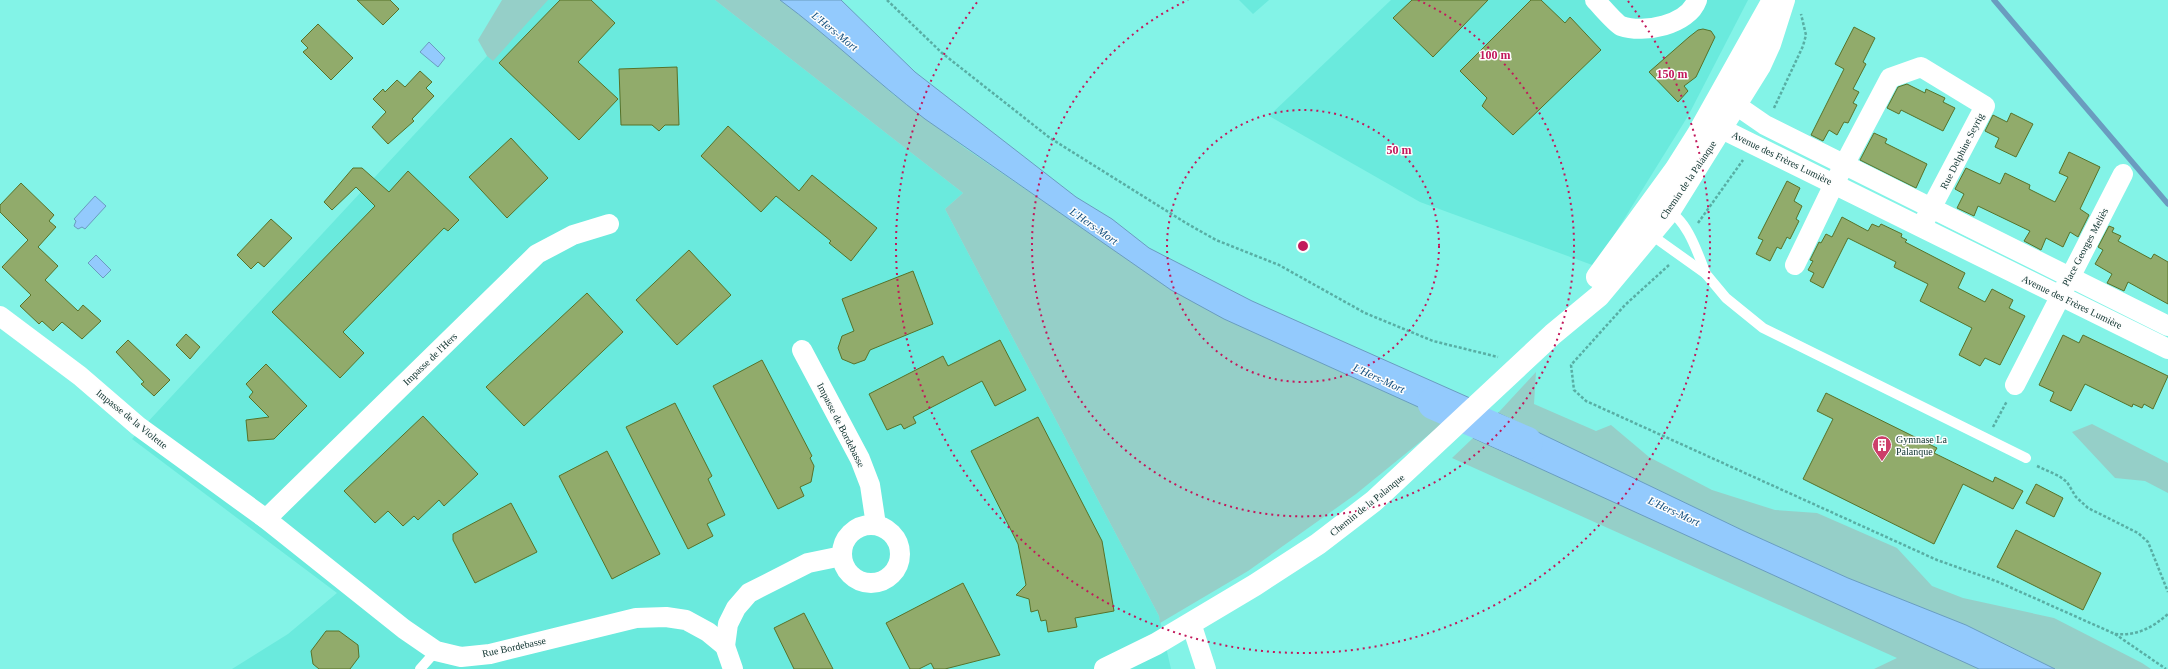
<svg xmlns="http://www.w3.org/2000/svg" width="2168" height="669" viewBox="0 0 2168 669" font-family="Georgia,serif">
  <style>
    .built { fill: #6aeadd }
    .green { fill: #95cfc8 }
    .water { fill: #93cafd; stroke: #6a9cbf }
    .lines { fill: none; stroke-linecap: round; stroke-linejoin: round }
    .stream { stroke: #6a9cbf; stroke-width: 5.5 }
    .river { stroke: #93cafd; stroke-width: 33 }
    .building { fill: #91ab6b; stroke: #577229 }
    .path { stroke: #58aea4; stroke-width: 2.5; stroke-dasharray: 3 2; stroke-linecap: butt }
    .lane { stroke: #fff; stroke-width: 10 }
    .street { stroke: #fff; stroke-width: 20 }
    .secondary { stroke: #fff; stroke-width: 22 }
    .ring { fill: none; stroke: #c2185b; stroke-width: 2; stroke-dasharray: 2 4 }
    .labels { text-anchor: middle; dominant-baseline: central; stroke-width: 3; stroke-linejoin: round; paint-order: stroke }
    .street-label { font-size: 10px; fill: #0c312d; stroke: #fdfdfd }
    .poi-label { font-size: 10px; fill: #0c312d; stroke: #fdfdfd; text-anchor: start }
    .water-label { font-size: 11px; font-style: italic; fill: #14507f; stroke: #fdfdfd }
    .centre { fill: #c2185b; stroke: #fdfdfd; stroke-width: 2 }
    .ring-label { font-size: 12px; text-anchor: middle; font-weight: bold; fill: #c2185b; stroke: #fdfdfd; stroke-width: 3; stroke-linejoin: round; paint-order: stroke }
  </style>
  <rect width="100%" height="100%" fill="#83f3e7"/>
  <g class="built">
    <path d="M539 0H715L963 193 945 209 1159 616 1171 669H232L288 634 337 593 132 439Z"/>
    <path d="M1239 0H1269L1253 14Z"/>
    <path d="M1391 0H1748L1688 116 1595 266 1420 202 1269 116Z"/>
  </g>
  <g class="green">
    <path d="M502 0H548L493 61 487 56 478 40Z"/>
    <path d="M715 0H780L811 23 894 95 965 148 1126 258 1224 319 1447 420 1356 494 1248 571 1160 623 1159 616 945 209 963 193Z"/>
    <path d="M1536 372 1534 404 1596 431 1611 425 1649 457 1712 490 1775 510 1817 513 1897 548 1932 586 1963 598 2054 618 2142 663 2151 669H2055L1966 625 1848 578 1744 531 1498 413Z"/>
    <path d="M2092 424 2168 463V493L2145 481 2115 478 2072 432Z"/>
    <path d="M1473 438 1968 663 1979 669H1874L1897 658 1452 458Z"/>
  </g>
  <g class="water">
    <path d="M780 0H841L915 72 1076 197 1112 219 1149 248 1252 301 1470 398 1447 420 1224 319 1171 290 925 119C875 81 830 37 780 0Z"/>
    <path d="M429 42 445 58 438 67 420 52Z"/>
    <path d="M95 196 106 206 85 229 82 227 78 229 74 226 76 221 74 219Z"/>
    <path d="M96 255 111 270 103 278 88 263Z"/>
    <path d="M1498 413 1744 531 1848 578 1966 625 2055 669H1979L1473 438Z"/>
  </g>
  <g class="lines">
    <path class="stream" d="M1994 0 2168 204"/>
    <path class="river" d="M1434 403 1526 443"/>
  </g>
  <g class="building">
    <path d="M357 0H390L399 9 383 25Z"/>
    <path d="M560 0H591L615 23 578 62 618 99 579 140 499 63Z"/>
    <path d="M1412 0H1488L1433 57 1393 18Z"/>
    <path d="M1531 0H1541L1565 23 1570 17 1601 50 1513 135 1482 106 1487 98 1460 71Z"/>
    <path d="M318 24 353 58 331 80 303 52 308 48 301 41Z"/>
    <path d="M1854 27 1875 38 1863 62 1866 64 1853 89 1859 92 1853 103 1857 105 1848 123 1844 122 1837 135 1829 130 1823 141 1811 135 1844 69 1835 64Z"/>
    <path d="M1703 29 1711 31 1715 37 1696 77 1684 86 1688 91 1678 102 1649 72 1689 37 1698 30Z"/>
    <path d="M677 67 679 125H665L659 131 652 125H621L619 69Z"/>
    <path d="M420 71 432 82 426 88 434 96 412 119 414 121 388 144 372 127 386 112 373 99 383 89 385 92 397 80 405 87Z"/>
    <path d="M1907 84 1925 93 1926 89 1945 98 1943 102 1955 108 1943 131 1901 110 1899 114 1887 108 1898 87Z"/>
    <path d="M2011 113 2033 124 2016 157 1995 147 1999 138 1985 131 1993 115 2007 122Z"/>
    <path d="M728 126 799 191 812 175 877 228 851 261 829 243 831 241 776 196 761 212 701 156Z"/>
    <path d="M1874 133 1887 139 1885 143 1927 164 1916 188 1860 160Z"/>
    <path d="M511 138 548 178 507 218 469 177Z"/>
    <path d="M2069 152 2100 167 2080 209 2089 215 2078 237 2070 232 2063 247 2046 238 2041 250 2024 241 2030 231 1978 206 1974 216 1957 208 1964 194 1955 189 1966 168 2000 184 2005 173 2030 185 2029 189 2055 202 2068 177 2059 173Z"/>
    <path d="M353 168H362L389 192 408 171 459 220 448 231 444 228 343 332 364 353 340 378 272 312 375 206 356 187 332 210 324 202Z"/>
    <path d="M1787 181 1800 188 1794 201 1802 206 1796 219 1799 221 1790 239 1787 237 1781 249 1777 247 1770 261 1756 254 1763 240 1758 238Z"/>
    <path d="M21 183 54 215 49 221 56 227 38 247 58 266 45 280 78 311 83 305 101 321 82 339 62 322 53 331 42 321 39 324 20 306 31 295 2 267 28 240 0 212V205Z"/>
    <path d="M1842 217 1868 231 1872 224 1879 227 1881 224 1902 234 1901 237 1907 240 1905 242 1965 273 1958 288 1985 302 1992 289 2013 300 2009 308 2025 316 2000 365 1985 358 1980 366 1959 355 1972 328 1920 301 1928 284 1894 267 1896 262 1848 238 1823 288 1810 281 1814 273 1808 270 1813 261 1810 260 1819 242 1821 243 1826 234 1832 237Z"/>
    <path d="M271 219 292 238 264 267 258 262 251 269 237 255Z"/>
    <path d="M2109 226 2114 228 2112 232 2121 236 2118 241 2151 259 2154 254 2168 262V304L2128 282 2124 291 2107 283 2112 274 2095 264 2103 250 2098 247Z"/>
    <path d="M689 250 731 295 677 345 636 300Z"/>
    <path d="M913 271 933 324 870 350 865 360 854 364 842 359 838 348 842 336 854 331 842 299Z"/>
    <path d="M587 293 623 332 524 426 486 387Z"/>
    <path d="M186 334 200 347 190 359 176 345Z"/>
    <path d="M2063 335 2079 343 2083 335 2168 376 2153 409 2144 404 2142 408 2133 404 2132 407 2085 384 2071 411 2050 401 2054 392 2039 385Z"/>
    <path d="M128 340 170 380 154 396 141 384 144 382 116 352Z"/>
    <path d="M1000 340 1026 390 995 406 982 381 913 417 916 423 904 429 901 424 887 430 869 394 943 356 948 366Z"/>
    <path d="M762 360 812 456 810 458 814 466 811 482 800 487 804 496 778 509 713 386Z"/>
    <path d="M266 364 307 406 274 439 248 441 246 420 269 417 249 397 253 392 246 384Z"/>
    <path d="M1826 393 1937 448 1934 453 1993 482 1995 477 2023 491 2013 509 1963 484 1934 544 1803 479 1833 419 1817 411Z"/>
    <path d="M675 403 712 476 708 479 725 515 707 524 713 536 688 549 626 427Z"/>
    <path d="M423 416 478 474 444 506 439 500 418 520 414 516 403 526 388 511 375 523 344 491Z"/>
    <path d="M1038 417 1102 541 1114 611 1075 618 1077 627 1048 632 1046 620 1041 621 1038 610 1031 612 1029 599 1016 595 1026 585 1018 544 971 451Z"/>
    <path d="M607 451 660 554 612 579 559 476Z"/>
    <path d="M2036 484 2063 498 2054 517 2026 503Z"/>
    <path d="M511 503 537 552 475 583 453 540V534Z"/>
    <path d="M2016 530 2101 573 2083 610 1997 567Z"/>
    <path d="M963 583 1000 655 945 669H934L931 663 919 669H910L886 623Z"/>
    <path d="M804 613 833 669H794L774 628Z"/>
    <path d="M326 631H339L358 645 359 657 350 669H319L313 664 311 651Z"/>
  </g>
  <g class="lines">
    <g class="path">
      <path d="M887 0 942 53 1050 138 1186 223 1216 240 1279 265 1365 313 1433 341 1498 357"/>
      <path d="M1774 108 1803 46 1806 35 1801 14"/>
      <path d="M1698 223 1743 160"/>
      <path d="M1669 265 1625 305 1571 365 1574 390 1586 401 1937 560 1996 581 2115 634C2137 636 2152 628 2168 614"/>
      <path d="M1993 427 2007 401"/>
      <path d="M2037 466 2059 476 2067 482 2076 497 2088 508 2138 533 2148 542 2168 592"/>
      <path d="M2115 634 2166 669"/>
    </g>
    <g class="lane">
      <path d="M1668 212C1687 218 1699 257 1706 274"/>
      <path d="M1650 234 1706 274 1726 298 1763 328 2026 458"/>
      <path d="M420 669 436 651"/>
    </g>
    <g class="street">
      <path d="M1595 0C1601 6 1615 23 1621 26 1644 34 1688 25 1697 0"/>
      <path d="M1795 265 1834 184 1890 78 1921 67 1985 106 1925 220"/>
      <path d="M0 316 80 376 138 426 266 519 404 629 436 651 461 657 490 654 636 618 666 617 686 620 708 632 725 646 733 669"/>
      <path d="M2168 326 1765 125 1736 105 1713 108 1723 128 1730 133 2168 349"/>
      <path d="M802 350 860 459 870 485 876 525"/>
      <path d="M2015 385 2123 174"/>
      <path d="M266 519 537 254 573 235 609 224"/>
      <circle cx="871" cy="554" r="29"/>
      <path d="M1191 623 1206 669"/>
      <path d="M725 646 728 624 736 608 749 593 808 563 842 556"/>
    </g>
    <g class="secondary">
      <path d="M1597 277 1675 170 1699 132 1773 0"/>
      <path d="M1105 669 1156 644 1255 585 1318 544 1374 501 1553 334 1599 296 1669 212 1760 66 1770 44 1784 0"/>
    </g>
  </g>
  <g class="ring">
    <circle cx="1303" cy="246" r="136"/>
    <path d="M1418 0A271 271 0 1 1 1188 0"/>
    <path d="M1628 1A407 407 0 1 1 978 1"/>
  </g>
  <defs>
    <symbol id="building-pin" viewBox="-11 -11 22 30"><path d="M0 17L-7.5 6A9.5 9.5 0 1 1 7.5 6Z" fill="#cd3f6a" stroke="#fdfdfd"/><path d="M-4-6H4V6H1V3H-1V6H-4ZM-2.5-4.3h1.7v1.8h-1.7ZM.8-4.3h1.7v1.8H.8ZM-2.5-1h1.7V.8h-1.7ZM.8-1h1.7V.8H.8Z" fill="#fff"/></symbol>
  </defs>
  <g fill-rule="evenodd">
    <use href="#building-pin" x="1871" y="434" width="22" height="30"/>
  </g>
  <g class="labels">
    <g class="street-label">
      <text transform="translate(1962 151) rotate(-63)">Rue Delphine Seyrig</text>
      <text transform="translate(1782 158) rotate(26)">Avenue des Frères Lumière</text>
      <text transform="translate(1688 180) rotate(-56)">Chemin de la Palanque</text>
      <text transform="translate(2085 247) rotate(-62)">Place Georges Meliès</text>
      <text transform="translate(2072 302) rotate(26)">Avenue des Frères Lumière</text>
      <text transform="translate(430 359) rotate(-44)">Impasse de l'Hers</text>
      <text transform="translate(132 419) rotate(39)">Impasse de la Violette</text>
      <text transform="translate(841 425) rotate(63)">Impasse de Bordebasse</text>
      <text transform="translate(1367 505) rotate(-39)">Chemin de la Palanque</text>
      <text transform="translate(514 647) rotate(-12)">Rue Bordebasse</text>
    </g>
    <g class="poi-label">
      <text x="1896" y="439">Gymnase La<tspan x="1896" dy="12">Palanque</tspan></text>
    </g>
    <g class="water-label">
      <text transform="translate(835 31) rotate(39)">L'Hers-Mort</text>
      <text transform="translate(1094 226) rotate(35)">L'Hers-Mort</text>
      <text transform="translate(1379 378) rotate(25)">L'Hers-Mort</text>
      <text transform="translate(1674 511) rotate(25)">L'Hers-Mort</text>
    </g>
  </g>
  <circle cx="1303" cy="246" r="6" class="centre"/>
  <g class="ring-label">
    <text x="1495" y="59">100 m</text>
    <text x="1672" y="78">150 m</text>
    <text x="1399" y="154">50 m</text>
  </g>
</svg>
